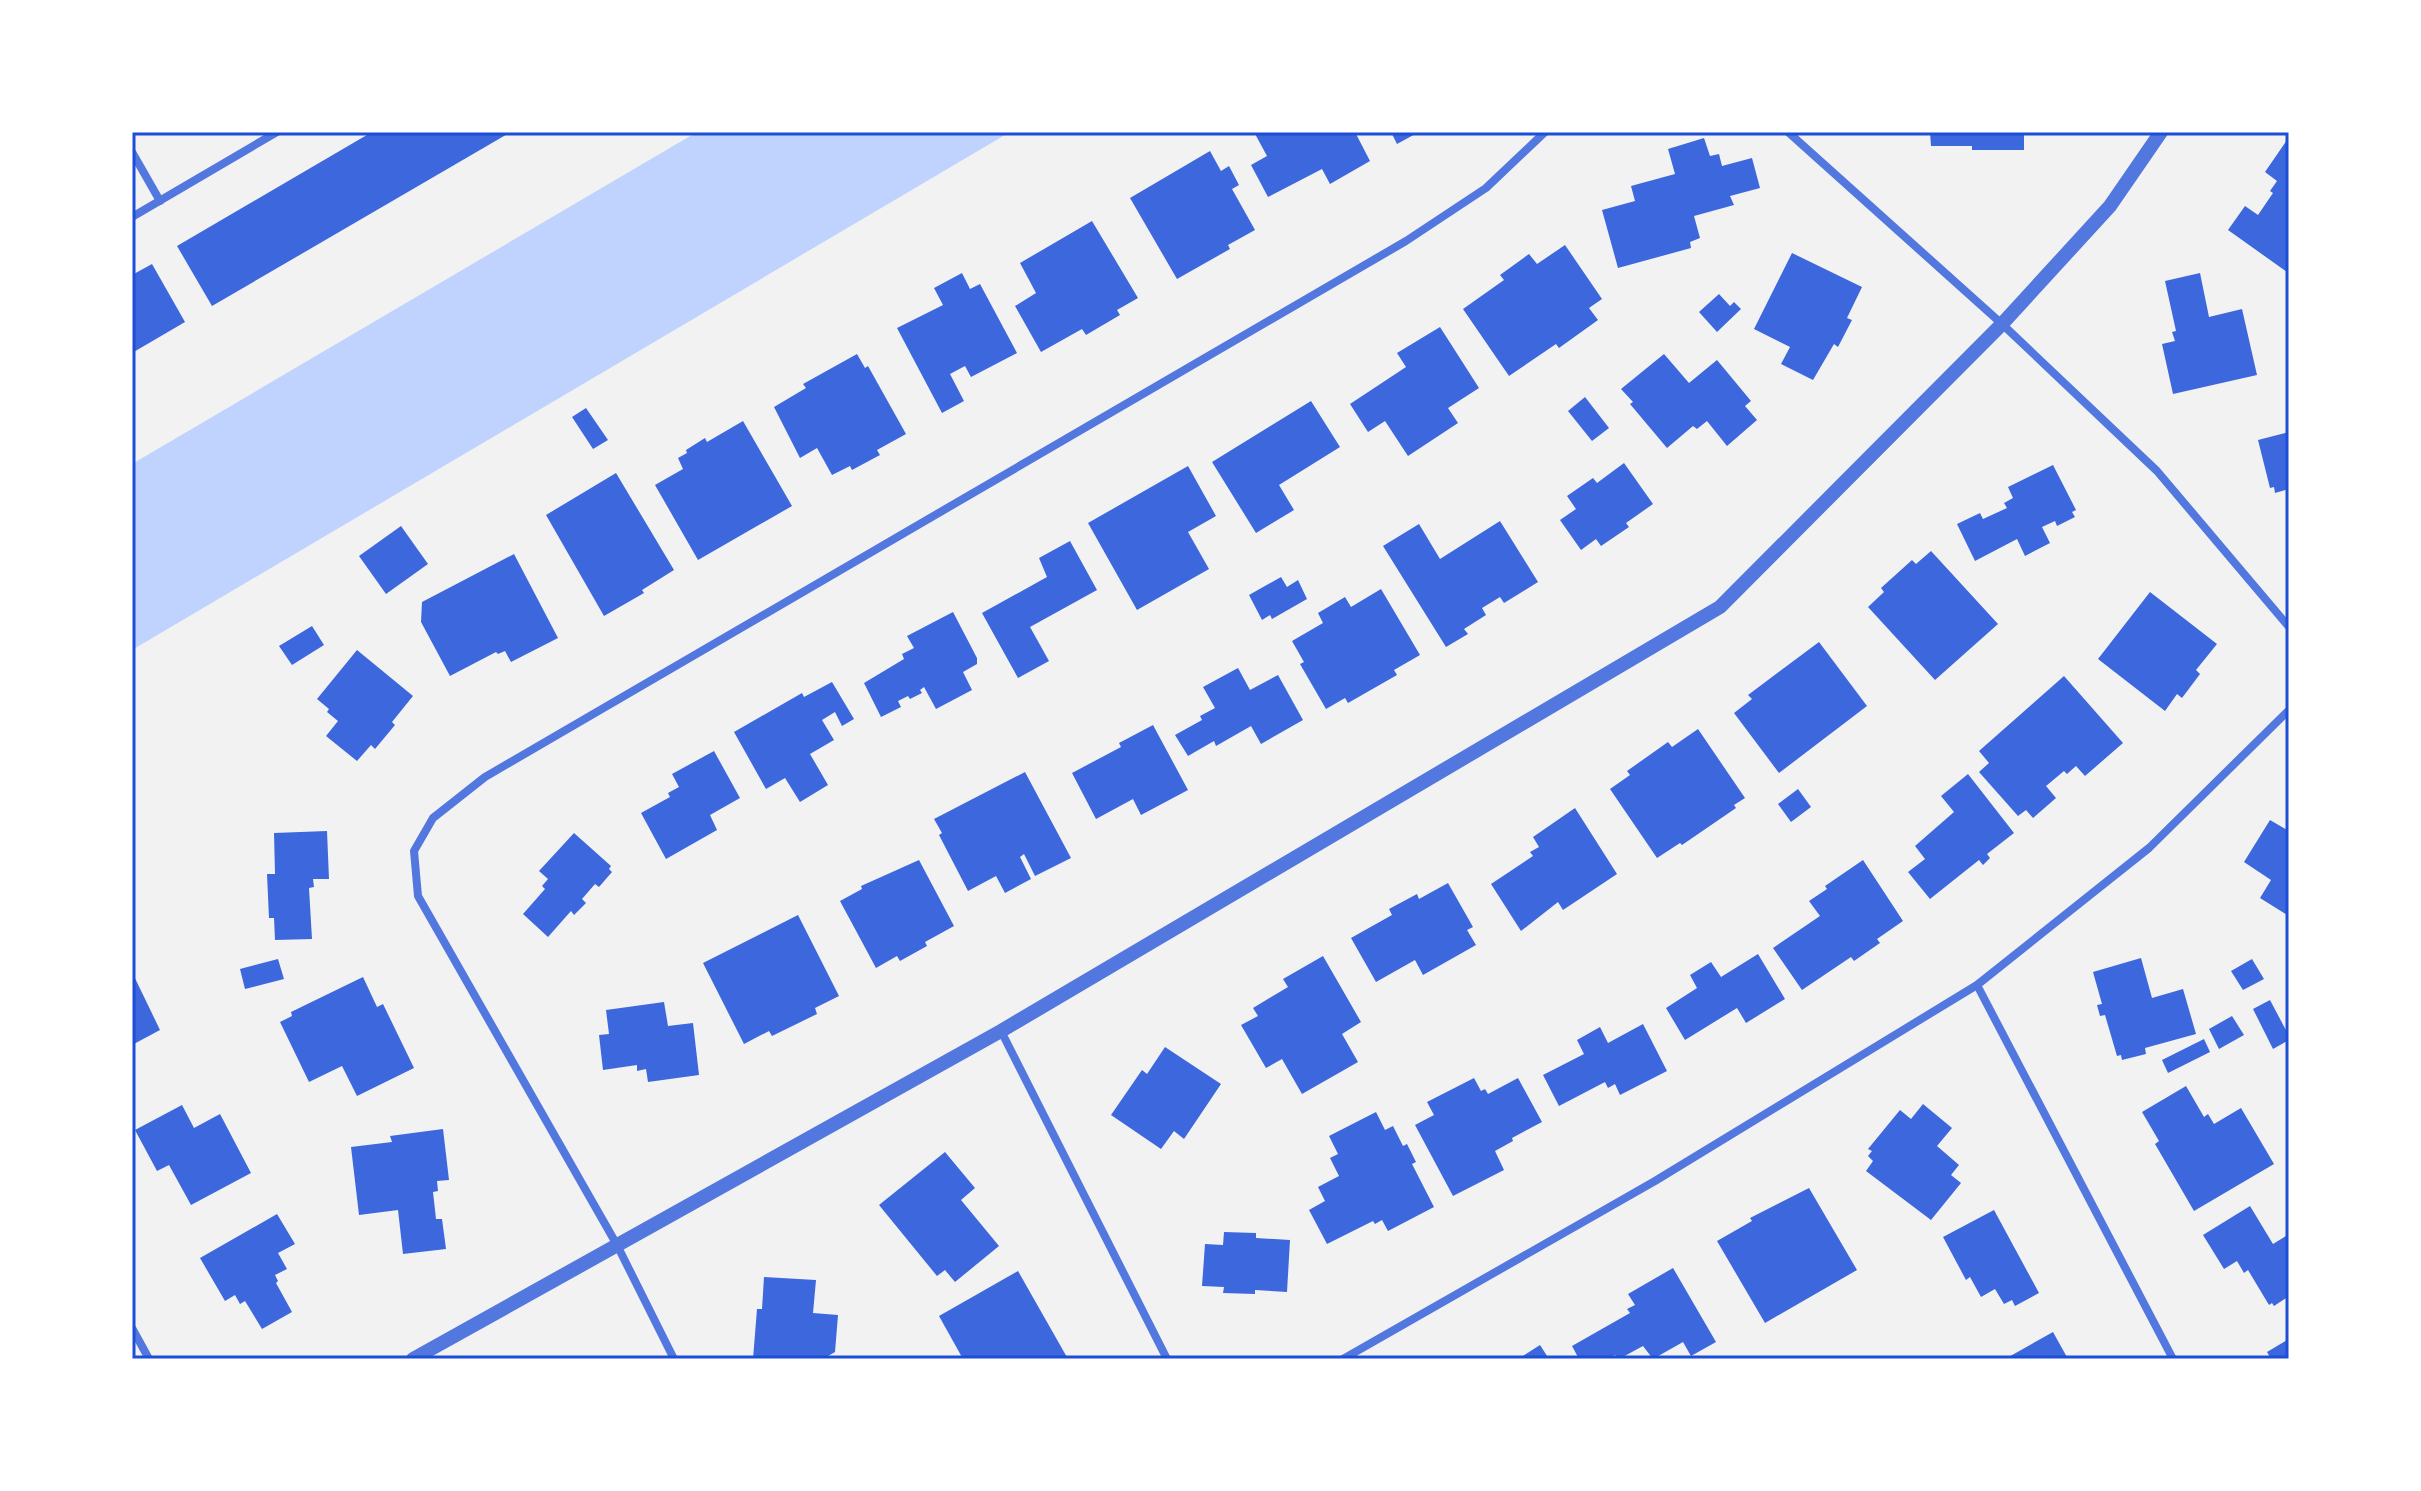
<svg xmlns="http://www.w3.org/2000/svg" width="2421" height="1491" viewBox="0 0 2421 1491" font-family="'Golos Text',sans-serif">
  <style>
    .water { fill: #bfd3fe }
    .building { fill: #3d67dc }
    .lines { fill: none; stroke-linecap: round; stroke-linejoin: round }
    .minor { stroke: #5277de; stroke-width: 8 }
    .tertiary { stroke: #5277de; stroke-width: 14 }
    .neatline { fill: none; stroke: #1d4ed8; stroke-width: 3 }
  </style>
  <rect width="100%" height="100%" fill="#f2f2f2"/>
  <path class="water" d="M697 132H1010L132 650V464Z"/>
  <g class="building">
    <path d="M372 132H511L212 306 177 246Z"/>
    <path d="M1254 132H1355L1370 161 1330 184 1322 169 1268 197 1251 165 1267 156Z"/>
    <path d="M1391 132H1419L1397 144Z"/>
    <path d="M1930 132H2024V150H1972V146H1931Z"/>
    <path d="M2289 137V269L2287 272 2228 230 2245 206 2258 215 2273 193 2270 191 2277 181 2265 172Z"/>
    <path d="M1704 138 1710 156 1719 154 1722 166 1752 158 1760 188 1730 196 1734 205 1694 216 1700 238 1690 242 1691 248 1618 268 1602 210 1635 201 1631 186 1675 174 1668 149Z"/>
    <path d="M1210 151 1221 171 1229 166 1239 185 1232 189 1255 230 1228 245 1230 249 1177 279 1130 198Z"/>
    <path d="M1092 221 1138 298 1117 310 1120 315 1086 335 1082 329 1041 352 1015 306 1036 293 1020 263Z"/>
    <path d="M1565 245 1602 299 1589 308 1598 320 1559 348 1556 344 1509 376 1463 309 1504 280 1500 275 1529 254 1537 264Z"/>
    <path d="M1792 253 1862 287 1847 318 1852 320 1838 347 1834 344 1813 380 1781 364 1790 347 1754 329Z"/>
    <path d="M152 264 185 322 132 353V275Z"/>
    <path d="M962 273 970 289 980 284 1017 353 971 377 965 366 950 374 964 401 942 413 897 328 943 305 934 288Z"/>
    <path d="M2200 273 2209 317 2242 309 2257 375 2173 394 2162 344 2175 341 2172 332 2176 331 2165 281Z"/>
    <path d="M1719 294 1730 306 1734 302 1741 309 1717 332 1699 312Z"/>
    <path d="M1440 327 1479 388 1448 408 1458 423 1408 456 1385 421 1368 432 1350 404 1406 367 1397 353Z"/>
    <path d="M857 354 865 368 868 366 906 434 877 450 880 455 852 470 850 466 832 475 817 448 800 458 774 407 806 388 803 384Z"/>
    <path d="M1664 354 1689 383 1717 360 1751 401 1745 406 1757 420 1727 446 1707 421 1697 429 1693 426 1667 448 1630 404 1633 402 1621 389Z"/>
    <path d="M1585 397 1609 428 1592 441 1568 411Z"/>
    <path d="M1311 401 1340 447 1279 485 1294 510 1256 533 1212 462Z"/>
    <path d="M586 408 608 440 593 449 572 417Z"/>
    <path d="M743 421 792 506 698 560 655 485 683 469 678 458 687 453 686 450 705 438 707 442Z"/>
    <path d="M2289 432V489L2275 493 2274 487 2270 488 2258 440Z"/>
    <path d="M1624 463 1653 504 1626 523 1629 527 1601 546 1596 539 1581 550 1560 520 1576 509 1567 496 1593 478 1597 483Z"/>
    <path d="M2053 465 2076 510 2072 512 2075 517 2057 526 2055 521 2042 527 2050 543 2025 556 2017 539 1975 561 1957 524 1980 513 1983 519 2007 508 2004 503 2013 498 2008 487Z"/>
    <path d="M1188 466 1216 516 1188 532 1209 569 1137 610 1088 523Z"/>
    <path d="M616 473 674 570 642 590 644 593 604 616 546 515Z"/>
    <path d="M1500 521 1538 582 1504 603 1500 597 1482 608 1486 615 1464 629 1468 634 1446 647 1383 546 1419 524 1440 559Z"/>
    <path d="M401 526 428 564 386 594 359 556Z"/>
    <path d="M1070 541 1097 590 1030 627 1049 661 1018 678 982 613 1047 577 1039 558Z"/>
    <path d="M1931 551 1998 624 1935 680 1868 607 1884 592 1881 588 1912 560 1916 564Z"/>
    <path d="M514 554 558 638 511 662 505 651 498 654 496 652 450 676 421 622 422 602Z"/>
    <path d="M1281 577 1287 587 1298 580 1307 599 1272 619 1270 615 1262 620 1249 595Z"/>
    <path d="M1381 589 1420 655 1394 670 1397 675 1348 703 1345 698 1326 709 1300 664 1304 662 1292 641 1323 623 1318 613 1345 597 1351 607Z"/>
    <path d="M2150 592 2217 644 2196 670 2200 674 2182 698 2177 694 2165 711 2098 659Z"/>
    <path d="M953 612 977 658V664L963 672 972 690 936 709 924 687 920 690 922 693 910 699 908 696 898 701 901 707 881 717 864 683 904 659 902 654 914 648 907 636Z"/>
    <path d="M312 626 324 645 292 665 279 646Z"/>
    <path d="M1819 642 1867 706 1779 773 1734 713 1752 699 1748 695Z"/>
    <path d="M357 650 413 696 392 722 395 725 375 749 371 745 357 761 326 736 338 721 327 712 329 709 317 699Z"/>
    <path d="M1238 668 1250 690 1278 675 1303 720 1261 744 1251 726 1216 746 1214 741 1188 756 1175 735 1202 720 1200 716 1215 708 1203 687Z"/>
    <path d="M2064 676 2123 743 2085 776 2076 766 2067 774 2064 771 2046 786 2056 798 2033 818 2026 810 2018 816 1979 772 1989 763 1979 751Z"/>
    <path d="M832 682 854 719 842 726 835 712 822 720 834 740 810 754 828 785 800 802 785 778 766 789 734 732 802 693 804 697Z"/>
    <path d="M1153 725 1188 790 1141 815 1133 799 1096 819 1072 773 1121 747 1119 743Z"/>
    <path d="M1698 729 1745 798 1734 805 1736 808 1682 845 1680 843 1657 858 1610 789 1630 775 1627 771 1668 742 1672 747Z"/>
    <path d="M714 751 740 798 710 815 717 830 666 859 641 813 670 797 668 793 679 787 672 774Z"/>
    <path d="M1025 772 1071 858 1035 876 1024 854 1020 857 1031 879 1005 893 996 876 968 891 939 835 942 833 934 819Z"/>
    <path d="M1968 774 2014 833 1987 854 1990 858 1983 865 1979 860 1930 899 1908 872 1925 859 1915 846 1954 812 1941 796Z"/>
    <path d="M1798 789 1811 807 1791 822 1778 804Z"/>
    <path d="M1575 808 1617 874 1563 910 1558 902 1521 931 1491 884 1533 856 1530 852 1539 847 1533 837Z"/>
    <path d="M2270 820 2289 831V916L2260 898 2271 880 2244 862Z"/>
    <path d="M327 831 329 879H313L314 887 309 888 312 939 275 940 274 918H269L267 874H275L274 833Z"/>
    <path d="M574 833 611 866 609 869 612 872 599 887 595 884 582 899 586 903 574 915 571 911 548 937 523 914 545 889 542 886 548 879 539 871Z"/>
    <path d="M919 860 954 926 925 942 927 946 900 961 897 956 876 968 840 901 862 889 861 886Z"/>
    <path d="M1863 860 1903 921 1877 939 1880 943 1854 961 1851 957 1802 990 1773 948 1820 916 1809 901 1827 889 1825 886Z"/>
    <path d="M1448 883 1473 927 1467 930 1476 945 1423 975 1415 960 1376 982 1351 938 1392 915 1389 909 1417 894 1419 899Z"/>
    <path d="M798 915 839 996 815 1008 817 1014 772 1036 769 1031 744 1044 703 963Z"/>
    <path d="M1758 954 1785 999 1746 1023 1737 1008 1685 1040 1666 1008 1697 988 1690 975 1711 962 1721 977Z"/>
    <path d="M1323 956 1361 1022 1342 1034 1358 1062 1302 1094 1282 1059 1266 1068 1241 1025 1258 1016 1253 1008 1288 987 1283 979Z"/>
    <path d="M2141 958 2152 998 2183 989 2196 1034 2145 1048 2146 1054 2122 1060 2121 1055 2117 1056 2105 1015 2100 1016 2097 1005 2102 1004 2093 972Z"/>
    <path d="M278 959 284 979 245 989 240 969Z"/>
    <path d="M2252 959 2264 979 2243 990 2231 971Z"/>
    <path d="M132 972 160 1030 132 1045Z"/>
    <path d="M363 977 377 1007 383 1004 414 1068 357 1096 342 1066 309 1082 280 1022 292 1016 291 1012Z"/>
    <path d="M2270 1000 2289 1036V1040L2273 1049 2253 1009Z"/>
    <path d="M664 1002 668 1026 693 1023 699 1075 648 1082 646 1069 637 1071V1065L603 1070 599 1035 609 1034 606 1010Z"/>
    <path d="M2232 1016 2244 1035 2219 1049 2209 1029Z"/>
    <path d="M1643 1024 1667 1071 1620 1095 1615 1084 1608 1088 1605 1082 1559 1106 1543 1075 1584 1054 1577 1040 1600 1027 1608 1043Z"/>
    <path d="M2204 1039 2210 1052 2168 1073 2162 1060Z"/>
    <path d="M1165 1047 1221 1084 1184 1139 1174 1131 1161 1149 1111 1115 1142 1070 1147 1074Z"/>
    <path d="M1474 1078 1481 1091 1485 1089 1488 1094 1518 1078 1542 1122 1512 1138 1513 1141 1495 1151 1504 1170 1453 1196 1415 1125 1434 1115 1427 1102Z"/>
    <path d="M2186 1086 2204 1117 2208 1114 2214 1124 2241 1108 2274 1164 2194 1211 2155 1144 2159 1141 2142 1112Z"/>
    <path d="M1923 1104 1952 1128 1937 1146 1959 1165 1951 1175 1961 1183 1931 1220 1866 1171 1873 1161 1868 1156 1872 1151 1868 1149 1900 1110 1911 1119Z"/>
    <path d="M182 1105 194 1128 220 1114 251 1173 191 1205 169 1165 157 1171 135 1130Z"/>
    <path d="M1376 1112 1385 1130 1393 1126 1403 1146 1407 1144 1416 1162 1412 1164 1434 1207 1388 1231 1382 1220 1375 1224 1373 1221 1327 1244 1309 1210 1325 1201 1318 1187 1339 1176 1330 1158 1338 1154 1329 1136Z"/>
    <path d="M443 1129 449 1180 437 1181 438 1191 433 1192 436 1219H442L446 1249 403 1254 398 1210 359 1215 351 1147 392 1142 390 1136Z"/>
    <path d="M945 1152 975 1188 961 1200 999 1246 955 1282 945 1270 937 1276 879 1205Z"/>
    <path d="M1809 1188 1857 1270 1765 1323 1717 1241 1752 1221 1750 1218Z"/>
    <path d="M2250 1206 2273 1244 2289 1234V1296L2274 1306 2272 1303 2269 1305 2248 1270 2244 1273 2237 1261 2224 1269 2203 1235Z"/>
    <path d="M1994 1210 2039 1293 2015 1306 2012 1300 2004 1304 1995 1289 1981 1297 1970 1277 1966 1280 1943 1237Z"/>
    <path d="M277 1214 295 1244 278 1253 287 1269 275 1275 278 1281 276 1283 292 1312 262 1329 245 1301 240 1304 235 1295 225 1301 200 1258Z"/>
    <path d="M1224 1232 1256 1233V1238L1290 1240 1287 1292 1255 1290V1294L1223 1293 1224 1287 1202 1286 1205 1244 1223 1245Z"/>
    <path d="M1673 1268 1716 1342 1691 1356 1683 1342 1653 1359 1643 1346 1619 1359 1615 1355 1609 1359H1579L1572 1346 1630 1313 1627 1309 1635 1305 1628 1294Z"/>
    <path d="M1018 1271 1068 1359H963L939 1316Z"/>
    <path d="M764 1277 816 1280 813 1313 838 1315 835 1352 823 1359H753L757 1309H762Z"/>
    <path d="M2053 1332 2068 1359H2005Z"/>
    <path d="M2289 1339V1359H2271L2267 1352Z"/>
    <path d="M1540 1345 1549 1359H1518Z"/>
  </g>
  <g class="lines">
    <g class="minor">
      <path d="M1788 132 2002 324 2157 471 2289 627"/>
      <path d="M132 152 160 201"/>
      <path d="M132 217 277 132"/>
      <path d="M1977 985 2173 1359"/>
      <path d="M1001 1031 1167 1359"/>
      <path d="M132 1328 149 1359"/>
      <path d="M674 1359 617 1245 418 896 414 851 433 818 485 777 1406 241 1486 188 1545 132"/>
      <path d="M1343 1359 1655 1181 1977 985 2149 848 2289 710"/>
    </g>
    <path class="tertiary" d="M413 1359 1001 1031 1720 607 2002 324 2110 206 2161 132"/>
  </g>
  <rect width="2421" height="1491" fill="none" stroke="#ffffff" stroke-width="268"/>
  <rect x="134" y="134" width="2153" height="1223" class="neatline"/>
</svg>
